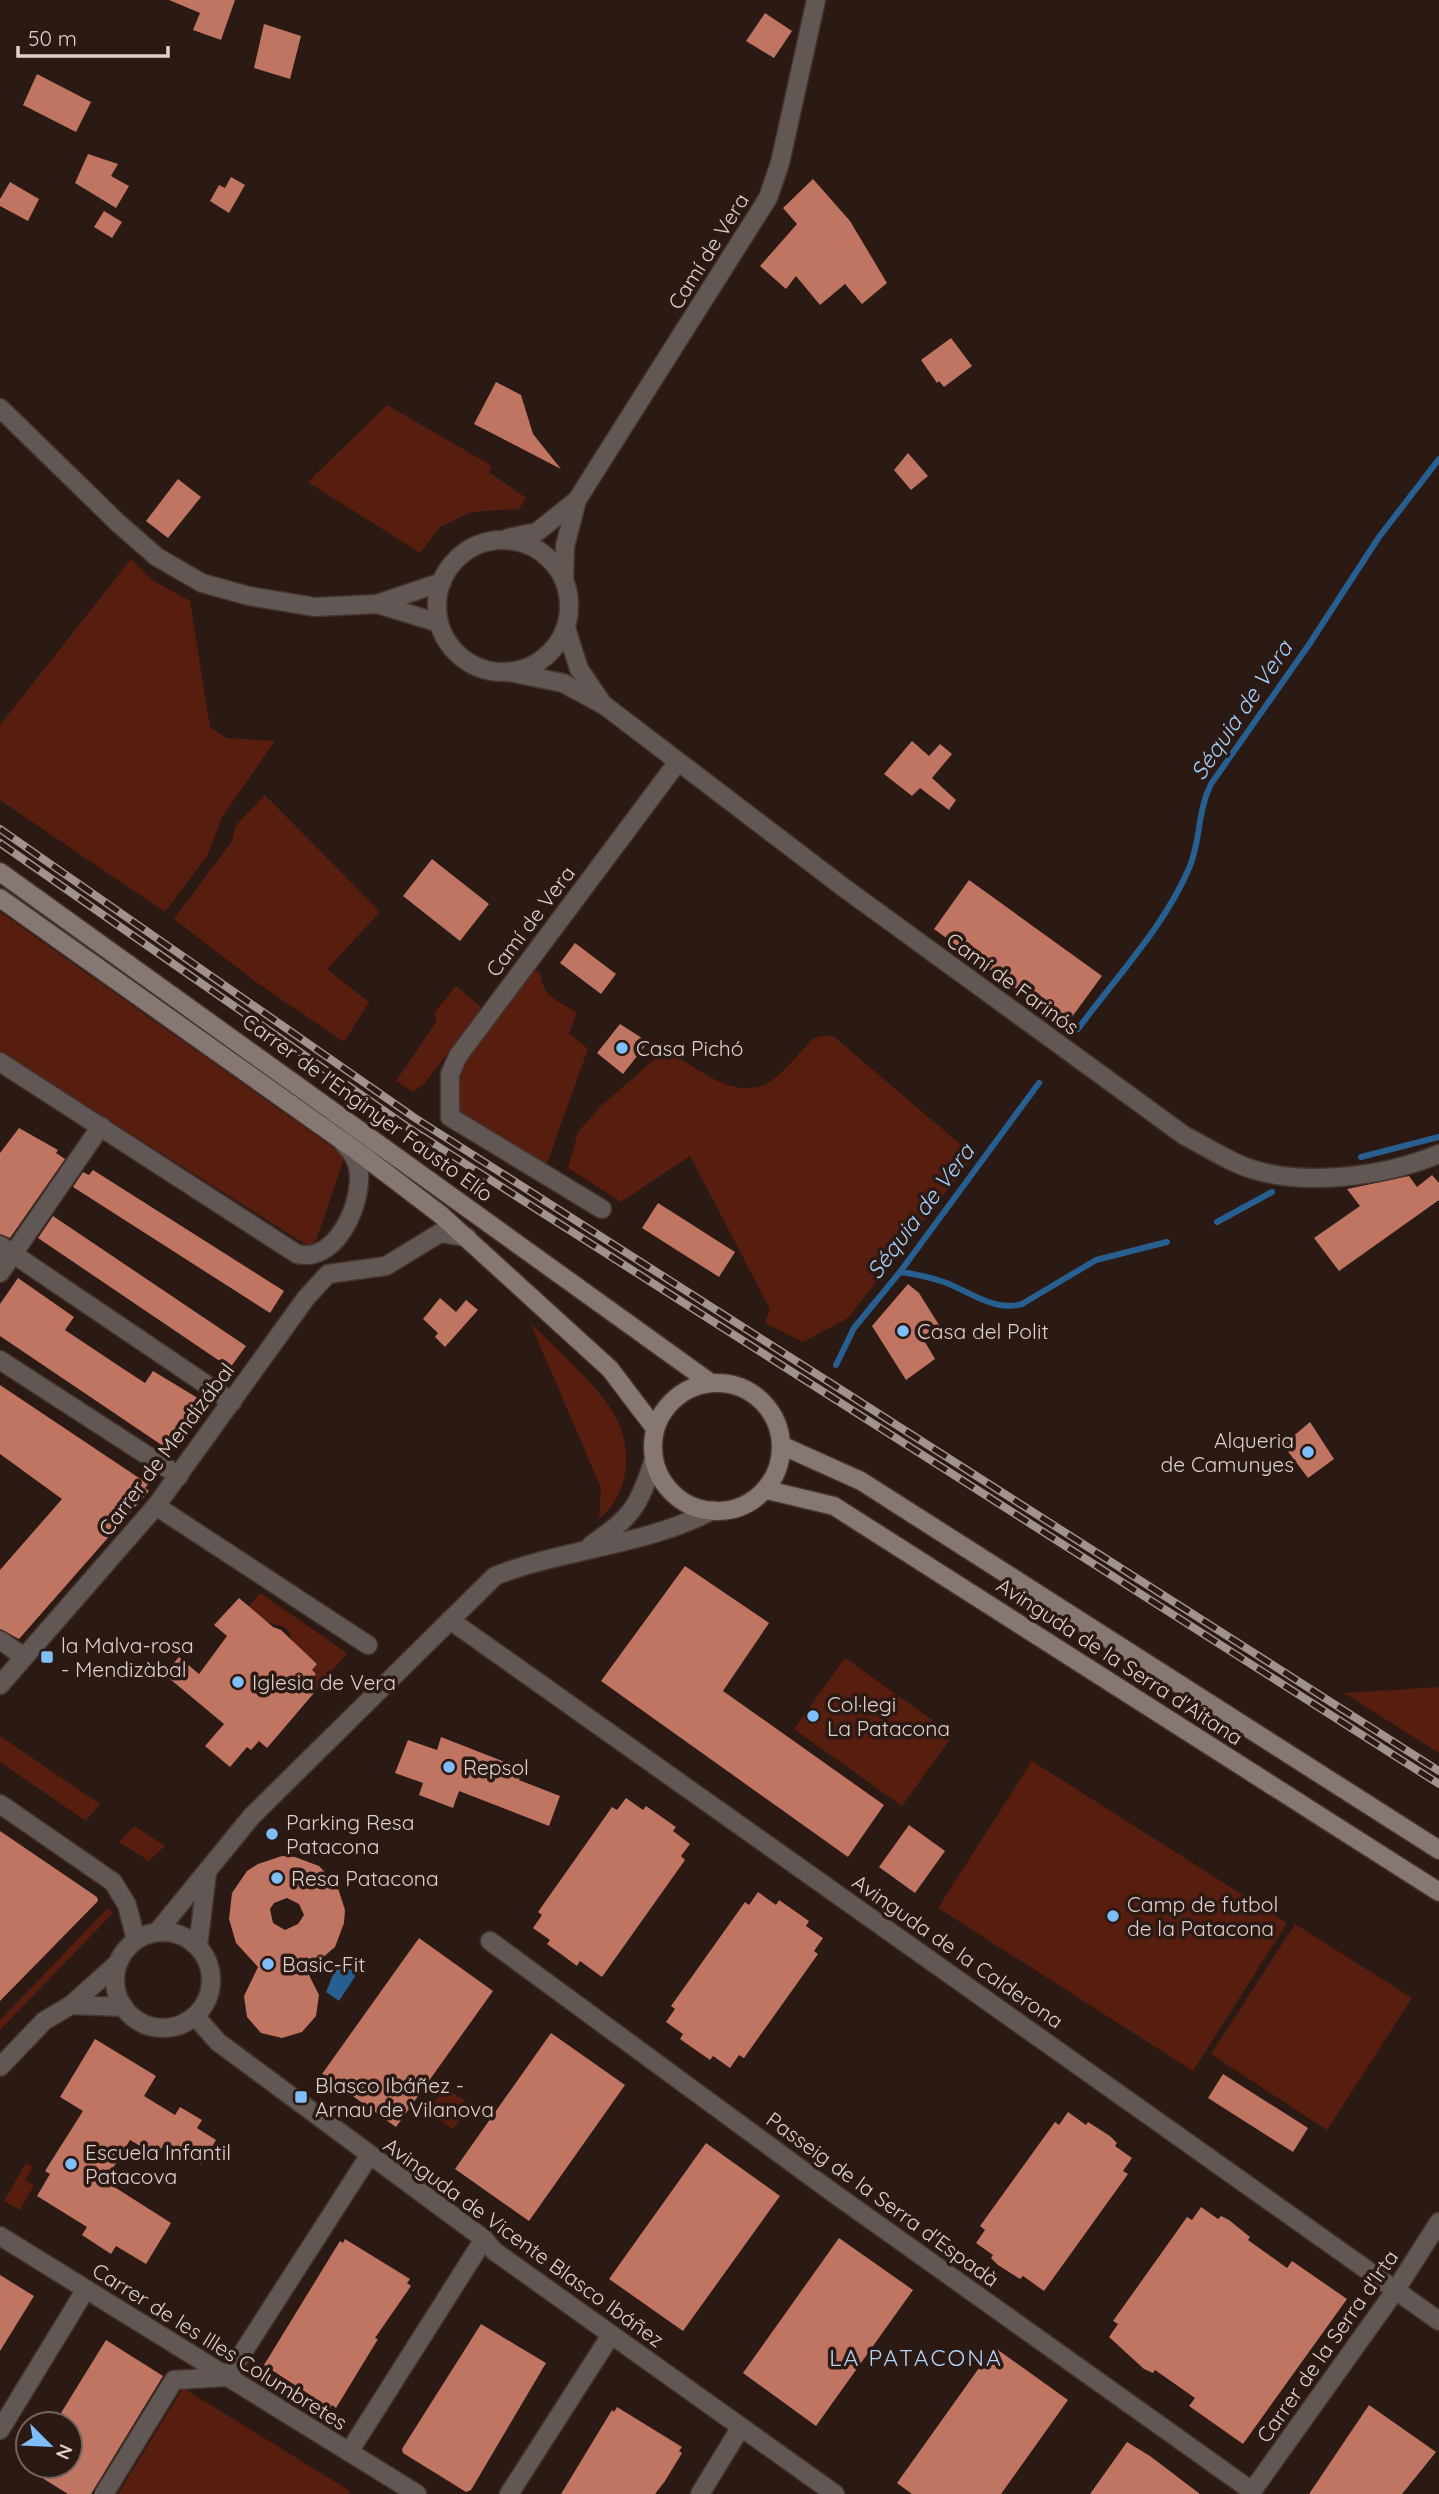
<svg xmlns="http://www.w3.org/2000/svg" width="1439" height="2494" viewBox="0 0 1439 2494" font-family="Quicksand,sans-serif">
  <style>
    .green { fill: #571e0f }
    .water { fill: #265f90 }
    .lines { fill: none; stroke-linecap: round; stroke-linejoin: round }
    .stream { stroke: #265f90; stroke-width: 6 }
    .building { fill: #bf7561; fill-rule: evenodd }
    .pedestrian-casing { stroke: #44332e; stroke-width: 21 }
    .minor-casing { stroke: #44332e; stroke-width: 21 }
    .secondary-casing { stroke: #44332e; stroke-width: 21 }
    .pedestrian { stroke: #615754; stroke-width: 18 }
    .minor { stroke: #615754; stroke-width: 18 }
    .secondary { stroke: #867773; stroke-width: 18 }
    .rail-casing { stroke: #a1928f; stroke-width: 8 }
    .rail { stroke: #2b1914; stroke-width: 5; stroke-dasharray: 16; stroke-linecap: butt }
    .poi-dot { fill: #7ebef9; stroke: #2b1914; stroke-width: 2.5 }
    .labels { text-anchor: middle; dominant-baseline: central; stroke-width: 7; stroke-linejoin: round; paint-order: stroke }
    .street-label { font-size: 21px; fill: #ded1ce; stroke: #2b1914 }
    .poi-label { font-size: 21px; fill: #ded1ce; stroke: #2b1914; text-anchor: start }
    .water-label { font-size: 23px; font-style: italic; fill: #a3d0fc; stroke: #2b1914 }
    .neighbourhood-label { font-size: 23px; letter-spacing: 2px; fill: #b4d7f8; stroke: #2b1914 }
  </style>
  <rect width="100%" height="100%" fill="#2b1914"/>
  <g class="green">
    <path d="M387 405 492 466 489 472 526 498 519 509 471 512 440 527 420 553 308 482Z"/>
    <path d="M131 559 152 580 190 601 210 727 227 738 275 741 222 817 207 856 165 912 0 800V725Z"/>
    <path d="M265 795 380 912 327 969 369 1002 344 1042 256 982 174 919 232 841 236 825Z"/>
    <path d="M0 912 345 1156 313 1249 0 1051Z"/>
    <path d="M535 971 540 973C542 995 557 1002 577 1012L569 1033 588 1049 546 1166 458 1113C456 1098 454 1084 461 1069 476 1034 509 999 535 971Z"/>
    <path d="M456 986 480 1006 481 1013 458 1047 451 1049 423 1085 413 1092 396 1081 436 1022 435 1012Z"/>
    <path d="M823 1036H833L974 1156 848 1318 803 1342 765 1323 770 1309 690 1156 621 1202 568 1168 578 1132 601 1106 666 1049C694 1066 732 1100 766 1084 783 1075 800 1051 814 1038Z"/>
    <path d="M530 1322C554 1348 589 1377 609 1406 634 1441 633 1491 599 1519L601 1488Z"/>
    <path d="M260 1593 347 1653 314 1693 301 1682 305 1678 309 1681 316 1674 312 1670 317 1664 292 1643C291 1624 281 1627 268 1622 261 1620 254 1611 249 1606Z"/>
    <path d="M845 1658 953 1735 902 1806 794 1729Z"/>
    <path d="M1439 1687V1753L1344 1693Z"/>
    <path d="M0 1736 100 1804 86 1821 0 1762Z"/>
    <path d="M1032 1761 1287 1923 1193 2071 938 1908Z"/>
    <path d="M134 1826 165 1846 149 1861 119 1842Z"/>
    <path d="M108 1908 113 1913 0 2030V2020Z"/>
    <path d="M1295 1924 1412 1998 1327 2130 1211 2054Z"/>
    <path d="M445 2087 470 2105 453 2129 428 2112Z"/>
    <path d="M26 2163 33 2167 25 2180 34 2185 20 2210 4 2201Z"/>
    <path d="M183 2388 350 2491 348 2494H118Z"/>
  </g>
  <path class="water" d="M337 1965 358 1972 339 2001 326 1992Z"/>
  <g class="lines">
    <g class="stream">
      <path d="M1078 1029C1116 977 1165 926 1190 866 1201 839 1197 812 1211 784L1310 643 1379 537 1439 459"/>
      <path d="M1361 1157 1439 1137"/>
      <path d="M1217 1222 1272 1192"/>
      <path d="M900 1272C915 1274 929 1277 944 1282 969 1291 994 1312 1022 1304L1096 1260 1167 1242"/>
      <path d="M836 1365 854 1328 900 1272 1039 1083"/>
    </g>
  </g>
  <g class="building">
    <path d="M169 0H235L221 40 193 30 200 13Z"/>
    <path d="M765 13 792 31 774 58 746 41Z"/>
    <path d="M264 24 301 36 290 79 254 68Z"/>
    <path d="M37 74 91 102 76 132 23 105Z"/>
    <path d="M88 154 118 164 111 176 129 186 116 208 75 183Z"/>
    <path d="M231 177 245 185 229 213 210 201 219 185 225 188Z"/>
    <path d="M813 179 850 221 887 283 862 304 845 284 820 305 796 276 786 289 760 266 797 224 783 208Z"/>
    <path d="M10 182 39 199 28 221 0 206V199Z"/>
    <path d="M104 211 122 222 112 238 94 227Z"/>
    <path d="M951 338 972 366 944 387 939 381 937 383 921 360Z"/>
    <path d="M496 382 521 395 533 434 561 469 474 424Z"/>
    <path d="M908 453 928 476 911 490 894 470Z"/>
    <path d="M178 479 201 497 168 538 146 521Z"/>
    <path d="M912 741 929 756 940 744 952 754 932 778 956 800 949 810 920 788 912 796 884 774Z"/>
    <path d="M432 859 489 904 460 941 403 896Z"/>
    <path d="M969 880 1102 976 1066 1025 934 929Z"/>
    <path d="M575 943 616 974 601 994 560 963Z"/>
    <path d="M620 1024 648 1042 623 1074 597 1053Z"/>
    <path d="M19 1128 58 1150 56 1153 65 1159 10 1238 0 1234V1153Z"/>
    <path d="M93 1170 284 1291 270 1313 73 1187 83 1172 89 1175Z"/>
    <path d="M1432 1175 1439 1183V1200L1339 1271 1314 1238 1360 1206 1347 1189 1409 1176 1417 1187Z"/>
    <path d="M658 1203 735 1252 719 1277 642 1228Z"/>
    <path d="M53 1216 246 1346 230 1368 38 1238Z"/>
    <path d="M18 1278 74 1317 65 1330 122 1368 145 1383 153 1371 206 1403 183 1441 181 1440 172 1452 0 1336V1304Z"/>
    <path d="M908 1284 919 1293 939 1325 922 1337 935 1359 906 1380 872 1326Z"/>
    <path d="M440 1298 456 1312 466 1300 478 1310 445 1347 435 1337 438 1333 423 1319Z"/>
    <path d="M0 1385 148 1484 145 1488 149 1491 19 1639 0 1629V1570L62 1499 0 1454Z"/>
    <path d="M1310 1422 1334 1459 1308 1478 1283 1445Z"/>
    <path d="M685 1566 769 1623 723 1691 884 1805 848 1857 601 1681Z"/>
    <path d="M239 1598 273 1627 281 1630 317 1664 312 1670 316 1674 305 1685 314 1693 267 1748 259 1741 251 1750 247 1747 230 1767 205 1746 224 1724 164 1674 179 1657 199 1674 227 1636 214 1625Z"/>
    <path d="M441 1737 523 1769 519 1780 560 1796 549 1826 459 1791 453 1808 419 1795 423 1783 395 1773 408 1740 437 1750Z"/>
    <path d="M626 1798 643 1810 646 1806 676 1827 673 1831 690 1844 681 1856 685 1860 602 1977 580 1961 577 1966 565 1957 547 1944 550 1940 533 1928 542 1915 538 1912 612 1807 617 1810Z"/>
    <path d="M909 1825 945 1851 915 1893 879 1867Z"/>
    <path d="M0 1831 97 1897 98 1901 0 2001Z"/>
    <path d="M282 1856 295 1857 319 1866 337 1885 345 1910 344 1923 335 1947 307 1971 319 1995 316 2016 302 2032 282 2038 261 2033 247 2017 244 1996 258 1967 236 1943 229 1919 232 1893 247 1871 258 1864ZM287 1898 299 1904 304 1915 298 1924 285 1930 273 1923 270 1909 274 1903Z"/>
    <path d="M758 1892 776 1905 779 1900 809 1921 806 1926 823 1938 814 1951 818 1954 744 2058 739 2055 730 2068 713 2056 710 2060 680 2039 683 2034 666 2022 675 2009 671 2006 745 1902 749 1905Z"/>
    <path d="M419 1938 493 1991 396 2127 322 2074Z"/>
    <path d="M551 2033 625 2085 529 2221 455 2169Z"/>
    <path d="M95 2039 156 2076 144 2096 175 2115 180 2107 202 2120 197 2128 216 2140 201 2164 165 2142 157 2156 130 2140 105 2181 171 2223 146 2264 116 2246 111 2254 82 2235 87 2227 37 2196 50 2174 45 2171 83 2111 60 2097Z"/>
    <path d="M1223 2074 1308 2128 1293 2152 1208 2098Z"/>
    <path d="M1068 2112 1086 2125 1088 2122 1110 2136 1117 2143 1115 2146 1132 2158 1123 2171 1128 2174 1044 2291 1023 2276 1020 2279 998 2265 991 2258 993 2255 976 2243 985 2230 980 2226 1055 2122 1059 2125Z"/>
    <path d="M706 2143 780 2196 683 2331 609 2279Z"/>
    <path d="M1201 2207 1218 2219 1221 2216 1229 2220 1250 2237 1248 2240 1287 2268 1292 2261 1347 2299 1243 2444 1189 2406 1195 2398 1155 2370 1153 2373 1144 2369 1109 2337 1118 2324 1113 2321 1138 2286 1187 2217 1192 2220Z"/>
    <path d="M839 2238 913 2290 816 2426 743 2373Z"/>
    <path d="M345 2239 410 2279 407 2283 411 2286 375 2338 378 2339 336 2408 332 2405 330 2408 264 2365 340 2241 343 2243Z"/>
    <path d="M0 2275 34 2296 0 2351Z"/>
    <path d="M481 2324 546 2363 471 2490 466 2492 403 2453 402 2449Z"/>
    <path d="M106 2340 163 2376 91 2494H68L23 2466H70V2424H58L64 2415 61 2413Z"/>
    <path d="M994 2347 1068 2400 1001 2494H912L897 2483Z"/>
    <path d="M1369 2405 1436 2452 1402 2494H1309Z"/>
    <path d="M617 2407 682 2447 679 2451 682 2453 665 2481 655 2494H561L612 2410 614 2412Z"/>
    <path d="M1127 2442 1150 2456 1200 2494H1090Z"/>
  </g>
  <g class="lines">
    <defs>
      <g id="pedestrian">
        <path d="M490 1941 832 2192 1252 2491"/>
        <path d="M0 2236 417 2494"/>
        <path d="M0 2430 86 2289"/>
        <path d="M349 2452 484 2239"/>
        <path d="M104 2494 174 2380 227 2377 369 2156"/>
        <path d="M509 2494 611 2335"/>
        <path d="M700 2494 741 2427"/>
      </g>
      <g id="minor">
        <path d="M0 408 118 523 157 557 202 583 249 596 315 607 377 604 442 582"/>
        <path d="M508 538 537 532 577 500"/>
        <circle cx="503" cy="606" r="66"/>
        <path d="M564 580 565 546 577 500 768 198 780 163 816 0"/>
        <path d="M377 604 439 623"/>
        <path d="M566 628 579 669 602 703"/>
        <path d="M509 672 563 683 604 705 843 887 1185 1136C1203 1145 1220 1156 1238 1164 1296 1189 1383 1177 1439 1154"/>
        <path d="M0 1062 297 1254C334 1263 359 1211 359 1178 360 1165 353 1153 344 1144"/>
        <path d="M602 1209 450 1117V1074L458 1056 677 763"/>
        <path d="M0 1245 232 1402"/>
        <path d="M0 1273 101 1126"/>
        <path d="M0 1360 179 1476"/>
        <path d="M156 1506 368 1645"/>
        <path d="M591 1545C631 1517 638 1509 653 1462"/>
        <path d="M450 1620 1439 2321"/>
        <path d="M0 1640 24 1657"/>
        <path d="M0 1685 156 1506 306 1298 328 1274 386 1266 440 1233 467 1237"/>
        <path d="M0 1804 113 1882 127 1905 136 1940"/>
        <path d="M158 1931 252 1816 495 1576C566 1548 645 1546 713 1510"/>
        <circle cx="163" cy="1980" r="48"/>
        <path d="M198 1946 207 1873"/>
        <path d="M71 2005 124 2007"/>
        <path d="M195 2016 218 2042 484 2239 494 2251 835 2494"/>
        <path d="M0 2067 44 2021 71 2005 119 1962"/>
        <path d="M1250 2494 1395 2291 1439 2222"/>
      </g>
      <g id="secondary">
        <path d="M0 872 708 1381"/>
        <path d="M0 898 361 1154 441 1215 610 1369 654 1427"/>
        <circle cx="717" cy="1447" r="64"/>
        <path d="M783 1446 861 1481 1439 1850"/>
        <path d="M767 1490 834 1506 1439 1892"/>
      </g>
    </defs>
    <use href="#pedestrian" class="pedestrian-casing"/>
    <use href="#minor" class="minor-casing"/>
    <use href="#secondary" class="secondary-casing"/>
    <use href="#pedestrian" class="pedestrian"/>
    <use href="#minor" class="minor"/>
    <use href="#secondary" class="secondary"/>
    <defs>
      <g id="rail">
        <path d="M0 829 415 1118 1439 1771"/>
        <path d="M0 843 406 1126 1439 1784"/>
      </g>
    </defs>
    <use href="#rail" class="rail-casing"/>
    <use href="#rail" class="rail"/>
  </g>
  <g class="poi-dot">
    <circle cx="622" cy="1048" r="7"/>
    <circle cx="903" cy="1331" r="7"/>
    <circle cx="1308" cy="1452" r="7"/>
    <rect x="40" y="1650" width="14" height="14" rx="3.5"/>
    <circle cx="238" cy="1682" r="7"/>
    <circle cx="813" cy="1716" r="7"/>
    <circle cx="449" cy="1767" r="7"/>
    <circle cx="272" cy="1834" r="7"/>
    <circle cx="277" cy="1878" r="7"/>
    <circle cx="1113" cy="1916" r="7"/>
    <circle cx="268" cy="1964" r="7"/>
    <rect x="294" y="2090" width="14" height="14" rx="3.5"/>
    <circle cx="71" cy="2164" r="7"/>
  </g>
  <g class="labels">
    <g class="street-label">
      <text transform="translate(708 251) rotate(-58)">Camí de Vera</text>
      <text transform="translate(530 921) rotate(-53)">Camí de Vera</text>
      <text transform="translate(1013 983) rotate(36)">Camí de Farinós</text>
      <text transform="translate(368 1107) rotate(36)">Carrer de l'Enginyer Fausto Elío</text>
      <text transform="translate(166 1449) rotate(-53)">Carrer de Mendizábal</text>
      <text transform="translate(1120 1661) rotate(33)">Avinguda de la Serra d'Aitana</text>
      <text transform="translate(958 1951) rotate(35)">Avinguda de la Calderona</text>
      <text transform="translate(883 2199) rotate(36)">Passeig de la Serra d'Espadà</text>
      <text transform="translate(524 2242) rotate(36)">Avinguda de Vicente Blasco Ibáñez</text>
      <text transform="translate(220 2346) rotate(32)">Carrer de les Illes Columbretes</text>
      <text transform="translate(1327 2346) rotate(-55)">Carrer de la Serra d'Irta</text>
    </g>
    <g class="poi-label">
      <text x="636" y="1048">Casa Pichó</text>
      <text x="917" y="1331">Casa del Polit</text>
      <text x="1294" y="1440" text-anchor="end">Alqueria<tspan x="1294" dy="24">de Camunyes</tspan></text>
      <text x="61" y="1645">la Malva-rosa<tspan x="61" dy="24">- Mendizàbal</tspan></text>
      <text x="252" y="1682">Iglesia de Vera</text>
      <text x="827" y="1704">Col·legi<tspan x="827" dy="24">La Patacona</tspan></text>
      <text x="463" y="1767">Repsol</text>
      <text x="286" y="1822">Parking Resa<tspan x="286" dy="24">Patacona</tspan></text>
      <text x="291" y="1878">Resa Patacona</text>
      <text x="1127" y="1904">Camp de futbol<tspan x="1127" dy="24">de la Patacona</tspan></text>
      <text x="282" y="1964">Basic-Fit</text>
      <text x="315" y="2085">Blasco Ibáñez -<tspan x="315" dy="24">Arnau de Vilanova</tspan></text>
      <text x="85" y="2152">Escuela Infantil<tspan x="85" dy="24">Patacova</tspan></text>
    </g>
    <g class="water-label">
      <text transform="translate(1241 710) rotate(-56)">Séquia de Vera</text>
      <text transform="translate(920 1211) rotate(-53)">Séquia de Vera</text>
    </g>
    <g class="neighbourhood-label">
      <text x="916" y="2357">LA PATACONA</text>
    </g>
  </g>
  <g transform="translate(49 2445) rotate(114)"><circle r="33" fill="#2b1914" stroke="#73635e" stroke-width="2"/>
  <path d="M0-5L12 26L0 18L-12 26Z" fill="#7ebef9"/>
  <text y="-10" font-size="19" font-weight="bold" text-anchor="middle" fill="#ded1ce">N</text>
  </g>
  <path d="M18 46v10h150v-10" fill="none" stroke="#ded1ce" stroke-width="3.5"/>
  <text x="28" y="46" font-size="21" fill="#ded1ce" stroke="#2b1914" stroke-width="5" paint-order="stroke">50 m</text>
</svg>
